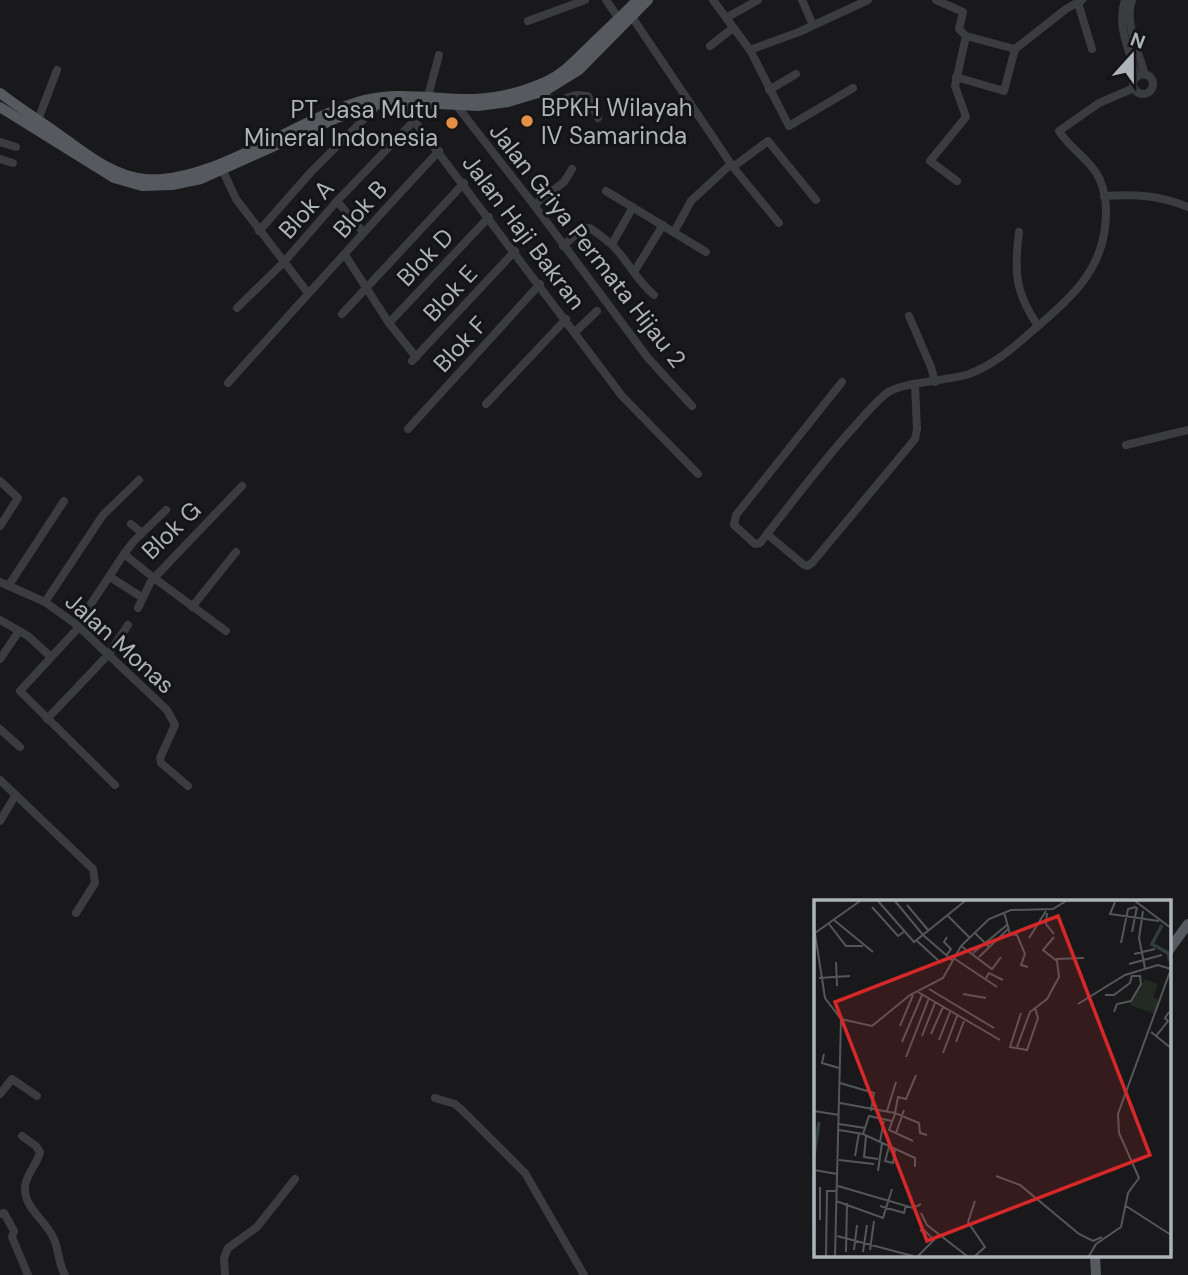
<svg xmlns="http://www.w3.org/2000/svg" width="1188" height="1275" viewBox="0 0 1188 1275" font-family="'DM Sans',sans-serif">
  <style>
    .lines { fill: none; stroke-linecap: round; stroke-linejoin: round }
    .minor { stroke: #3a3c3f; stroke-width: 8 }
    .major { stroke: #565a5e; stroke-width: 10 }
    .poi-dot { fill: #e69046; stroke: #141416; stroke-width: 2.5 }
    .labels { text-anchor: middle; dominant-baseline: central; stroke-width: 6; stroke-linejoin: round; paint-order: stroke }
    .poi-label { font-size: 24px; fill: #acb3b9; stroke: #141416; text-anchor: start }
    .street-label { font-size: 24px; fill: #acb3b9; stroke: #141416 }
    .inset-river { fill: none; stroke: #313c40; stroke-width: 3.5 }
    .inset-road { fill: none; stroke: #54575a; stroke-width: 2 }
    .view { fill: #d62828; fill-opacity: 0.15; stroke: #d62828; stroke-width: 3.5 }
    .inset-edge { fill: none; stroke: #acb3b9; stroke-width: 3.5 }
  </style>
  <rect width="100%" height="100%" fill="#19191b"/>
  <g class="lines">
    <g class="minor">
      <path d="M606 0 622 23"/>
      <path d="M713 0 750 50 789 126 853 88"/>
      <path d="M802 0 813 25"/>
      <path d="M936 0 963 12 959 29 966 36 955 86 966 117 930 161 957 181"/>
      <path d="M1125 0C1116 26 1130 52 1137 77"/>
      <path d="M1132 0C1124 23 1139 52 1145 75"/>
      <path d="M1078 3 1092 49"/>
      <path d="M632 17 733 167 779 223"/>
      <path d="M726 18 758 0"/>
      <path d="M528 21 585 0"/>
      <path d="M966 36 1015 49"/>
      <path d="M710 46 733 28"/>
      <path d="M1015 49 1066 9 1082 0"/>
      <path d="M750 50 799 32 868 0"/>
      <circle cx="1143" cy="84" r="10"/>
      <path d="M956 77 1004 91 1015 49"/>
      <path d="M769 90 796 74"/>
      <path d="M545 91 549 99 553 102 576 95 588 96 598 118"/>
      <path d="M428 96 439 55"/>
      <path d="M400 102 622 396 698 474"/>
      <path d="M457 106 534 205 648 358 692 406"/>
      <path d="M38 120 57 70"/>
      <path d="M0 142 16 147"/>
      <path d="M0 159 13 163"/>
      <path d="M733 167 768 141 816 200"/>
      <path d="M222 169 236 199 308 293"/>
      <path d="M606 191 706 252"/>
      <path d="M1104 196C1135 194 1159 195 1188 207"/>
      <path d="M337 201 363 232"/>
      <path d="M534 205 564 182 572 169"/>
      <path d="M259 231 311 172 377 106"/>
      <path d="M674 232 691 201 731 164"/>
      <path d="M1019 232C1014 273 1015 292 1038 326"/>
      <path d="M612 244 633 207"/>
      <path d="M563 246 583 228H590C597 233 606 239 613 246 629 262 636 280 654 295"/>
      <path d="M345 255 389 323 416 357"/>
      <path d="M634 272 663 225"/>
      <path d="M237 308 284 262 337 201 414 121"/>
      <path d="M342 314 464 183"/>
      <path d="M909 316 931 367 935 382"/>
      <path d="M389 323 489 217"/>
      <path d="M575 332 597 311"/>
      <path d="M412 361 515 251"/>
      <path d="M842 382 736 515 734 525 755 544 760 543C791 504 820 464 854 427 864 416 875 402 887 393 901 382 948 381 969 374 993 365 1012 349 1031 332 1065 303 1100 275 1105 227 1107 212 1106 194 1100 180 1092 161 1070 149 1059 131L1099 103 1134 88"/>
      <path d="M228 383C298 305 368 227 439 151"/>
      <path d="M486 404 566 319"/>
      <path d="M408 429 540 284"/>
      <path d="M1126 445 1188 430"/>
      <path d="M0 481 18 498 0 526"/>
      <path d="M131 524 142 533"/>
      <path d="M767 534 804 565 807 566 812 563 915 439 917 429 915 385"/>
      <path d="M124 554 134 541 166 510"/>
      <path d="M110 577 140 596"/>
      <path d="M154 578 226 631"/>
      <path d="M0 582 45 602 77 625 167 710 175 725 160 758 161 763 188 786"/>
      <path d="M9 585 64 501"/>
      <path d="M45 602 103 515 139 480"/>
      <path d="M192 607 236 552"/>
      <path d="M138 608 153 577"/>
      <path d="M0 620 28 636 51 657"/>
      <path d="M77 625 124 554 154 578 242 486"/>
      <path d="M79 627 20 691 115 785"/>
      <path d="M0 659 19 631"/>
      <path d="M47 719 108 655 128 625"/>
      <path d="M0 729 20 747"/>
      <path d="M0 780 93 869 95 883 76 913"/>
      <path d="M0 821 15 796"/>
      <path d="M0 1094 12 1079 37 1096"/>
      <path d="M435 1098 455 1104 463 1111 525 1173 584 1275"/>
      <path d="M22 1136 36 1146 40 1152C37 1165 26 1174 25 1187 24 1209 46 1220 54 1239 59 1250 58 1263 65 1275"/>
      <path d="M0 1214 4 1213 14 1231 12 1237 28 1275"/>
      <path d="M225 1275 224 1258 228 1248 257 1227 295 1179"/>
    </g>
    <g class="major">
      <path d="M0 93C17 106 35 118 53 130 80 149 110 176 145 179 211 185 298 118 364 100 401 91 437 100 475 99 499 98 525 91 547 81 564 73 574 61 588 48 604 32 621 17 637 0"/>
      <path d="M0 107 114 178 142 186 172 185 201 179 337 118 378 104 400 102 478 106 508 102 545 91 579 70 648 0"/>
      <path d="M1169 950 1188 924"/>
      <path d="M1095 1256 1096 1275"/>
    </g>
  </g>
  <g class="poi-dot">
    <circle cx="527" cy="121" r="7"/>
    <circle cx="452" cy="123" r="7"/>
  </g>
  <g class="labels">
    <g class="poi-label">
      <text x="541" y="107">BPKH Wilayah<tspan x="541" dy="28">IV Samarinda</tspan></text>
      <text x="438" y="109" text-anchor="end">PT Jasa Mutu<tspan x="438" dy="28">Mineral Indonesia</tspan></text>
    </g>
    <g class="street-label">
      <text transform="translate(306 209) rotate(-48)">Blok A</text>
      <text transform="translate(360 209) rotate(-48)">Blok B</text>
      <text transform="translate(524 232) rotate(53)">Jalan Haji Bakran</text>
      <text transform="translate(588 245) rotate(52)">Jalan Griya Permata Hijau 2</text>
      <text transform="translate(425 257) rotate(-46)">Blok D</text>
      <text transform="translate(450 293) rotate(-47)">Blok E</text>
      <text transform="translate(460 344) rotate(-47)">Blok F</text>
      <text transform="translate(171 530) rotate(-44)">Blok G</text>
      <text transform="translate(120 643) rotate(42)">Jalan Monas</text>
    </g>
  </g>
  <g transform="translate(814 900)">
    <rect width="357" height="357" fill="#19191b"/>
    <path d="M331 79 344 84 339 97 346 100 341 114 316 105Z" fill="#232a23"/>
    <path class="inset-river" d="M348 25 338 44 354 53 357 63M0 256 5 222M0 276V330"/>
    <path class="inset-road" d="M64 1 100 42 151 1M81 1 109 35 139 61M321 1 357 28M301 2 296 14 345 21M93 5 114 30M58 7 84 36 91 31M329 11 325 38 331 68M190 12 196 34 203 35 211 54 207 65 214 67M233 13 232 24 240 34M133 15 155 37M20 20 59 52M15 24 32 46H49M0 27 11 98 27 119 58 126 96 95 129 78 147 46 175 19 197 10 239 9 252 1M318 32 323 7M1 33 46 1M161 33 176 48M215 38 232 11M102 40 127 63M307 43 314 9 322 7M147 46 178 69 187 57M159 53 193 25M320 54 341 49M132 56 137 49 130 42 133 37M165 57 194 29M141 59 183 87M242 59 270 58M22 62 23 86M315 64 348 55M5 78 36 76M171 80 175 73 189 80M115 89 180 128M104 92 186 140M149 94 172 98M291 95H300L316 83 318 75M264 104 311 75 344 65 357 69M300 112 303 104 317 101 327 84 326 76H318M207 113 196 147 213 150 224 118 221 108M86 126 99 95M337 132 357 148M117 134 129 107M108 136 121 103M342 136 354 121 351 118 355 112M125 140 136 112M88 142 108 95M142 142 150 121M203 147 216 112 233 99 245 77 243 61 229 50 240 37M129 153 143 116M10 154 8 163 25 168M92 157 115 98M26 183 60 193 57 211M26 203 81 213 105 223 106 233 113 235M0 211 25 215M73 211 82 182M81 213 84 197 92 199 102 175M81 214 75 230 99 241M25 224 51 228M25 230 49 234 101 258V267M82 233 90 210M49 234 55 216 78 221M52 236 50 257 64 259M66 242 70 219M75 247 71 261 79 263 81 250M41 256 45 233M25 260 60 264M0 270 23 274M64 271 68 243M182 276 206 285 265 334 279 341 288 337M24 286 99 308 107 304M22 301 69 318 78 289M66 306 90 313 92 305M312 306 357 335M107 313 113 325 153 356M6 320V287M23 336 99 356M40 350 43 325M56 350 60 321M32 352 33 303M49 352 53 325M12 356 13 291H22M21 356 27 119M104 356 120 340 109 329 106 331M161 356 171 347 154 322 161 301M275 356 282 344 307 327 314 293 325 278 305 233 304 214 357 69"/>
    <path class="view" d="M244 16 336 255 113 341 21 102Z"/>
    <rect width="357" height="357" class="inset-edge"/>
  </g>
  <g transform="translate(1132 56) rotate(21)" stroke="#141416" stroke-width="5" paint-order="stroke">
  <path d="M0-5L12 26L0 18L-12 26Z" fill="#acb3b9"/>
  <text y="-10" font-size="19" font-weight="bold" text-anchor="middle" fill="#acb3b9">N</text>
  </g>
</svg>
